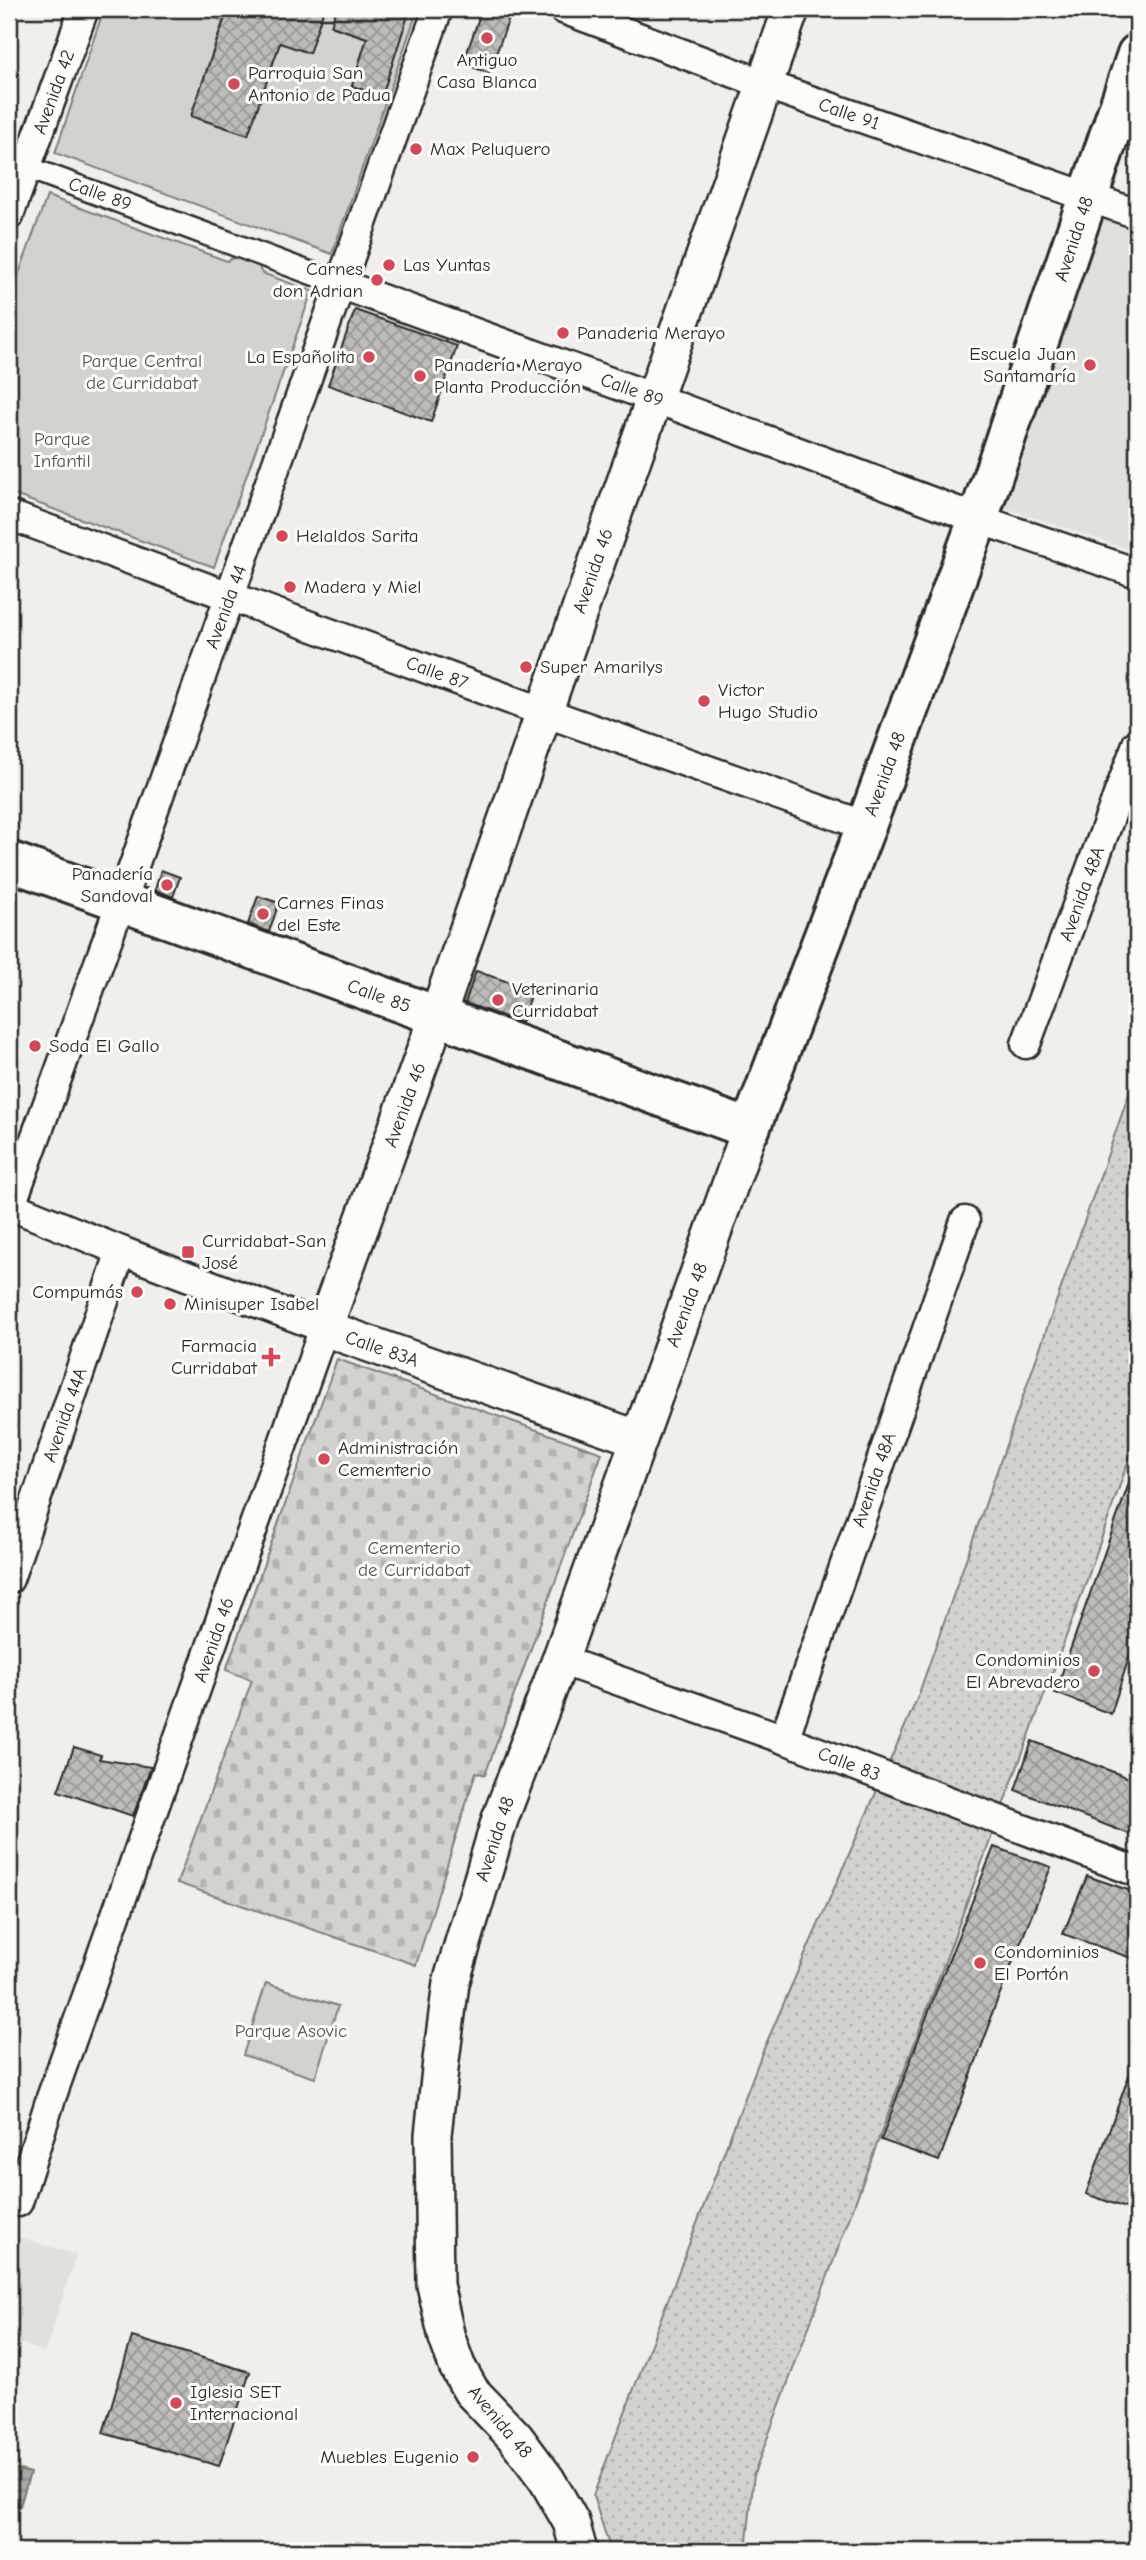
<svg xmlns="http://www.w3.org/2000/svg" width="1146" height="2560" viewBox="0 0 1146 2560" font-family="'Comic Neue',sans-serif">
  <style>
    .built { fill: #e1e0dc }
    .grass { fill: url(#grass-dots); stroke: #7f7e7d; stroke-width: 2 }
    .cemetery { fill: url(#cemetery-stones); stroke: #7f7e7d; stroke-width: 2 }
    .green { fill: #d3d2cf; stroke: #7f7e7d; stroke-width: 2 }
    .water { fill: url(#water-rules); stroke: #777775; stroke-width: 2 }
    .building { fill: url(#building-cross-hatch); stroke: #2b2b2b; stroke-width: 2 }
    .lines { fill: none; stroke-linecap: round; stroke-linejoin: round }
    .pedestrian-casing { stroke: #2b2b2b; stroke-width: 26 }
    .minor-casing { stroke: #2b2b2b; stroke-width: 33 }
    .tertiary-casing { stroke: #2b2b2b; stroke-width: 40 }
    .secondary-casing { stroke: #2b2b2b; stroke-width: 44 }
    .pedestrian { stroke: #fdfcf7; stroke-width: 21 }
    .minor { stroke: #fdfcf7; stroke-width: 28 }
    .tertiary { stroke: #fdfcf7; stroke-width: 35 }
    .secondary { stroke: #fdfcf7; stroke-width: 38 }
    .poi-dot { fill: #d1495b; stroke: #fdfcf7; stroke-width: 2.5 }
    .labels { text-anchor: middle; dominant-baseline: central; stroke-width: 6; stroke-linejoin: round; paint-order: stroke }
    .poi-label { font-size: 19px; fill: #2b2b2b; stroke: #fdfcf7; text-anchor: start }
    .street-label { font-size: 19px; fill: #2b2b2b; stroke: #fdfcf7 }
    .park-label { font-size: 19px; fill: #555554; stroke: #fdfcf7 }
  </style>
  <defs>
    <pattern id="grass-dots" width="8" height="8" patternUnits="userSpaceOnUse" patternTransform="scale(1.75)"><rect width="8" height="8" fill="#d3d2cf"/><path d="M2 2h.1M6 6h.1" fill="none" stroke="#b5b4b2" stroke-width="1.8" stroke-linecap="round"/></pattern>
    <pattern id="cemetery-stones" width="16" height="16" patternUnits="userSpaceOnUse" patternTransform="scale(1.75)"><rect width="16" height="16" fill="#d3d2cf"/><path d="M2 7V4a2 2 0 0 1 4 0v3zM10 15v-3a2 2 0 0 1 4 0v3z" fill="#b5b4b2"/></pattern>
    <pattern id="water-rules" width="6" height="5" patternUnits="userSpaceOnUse" patternTransform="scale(1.75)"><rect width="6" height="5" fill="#aaa9a7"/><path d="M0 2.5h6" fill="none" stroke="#8b8a88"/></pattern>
    <pattern id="building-cross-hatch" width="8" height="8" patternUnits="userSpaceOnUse" patternTransform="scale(1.75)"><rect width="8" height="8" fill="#bdbcb8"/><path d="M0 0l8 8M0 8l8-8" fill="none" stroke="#9a9996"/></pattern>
  </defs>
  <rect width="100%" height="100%" fill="#f0efeb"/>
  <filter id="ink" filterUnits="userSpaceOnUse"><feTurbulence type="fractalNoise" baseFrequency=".0143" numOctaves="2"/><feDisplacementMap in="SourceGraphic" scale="14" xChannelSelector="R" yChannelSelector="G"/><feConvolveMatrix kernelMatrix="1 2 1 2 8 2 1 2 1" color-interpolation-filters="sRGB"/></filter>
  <g filter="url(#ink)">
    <g class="built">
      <path d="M1095 212 1137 226V552L996 505Z"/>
      <path d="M9 2234 76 2255 45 2352 9 2340Z"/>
    </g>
    <path class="grass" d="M1137 1071V1436L1083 1591 754 2474 746 2551H611L593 2496 762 2053 917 1699Z"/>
    <path class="cemetery" d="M337 1359 602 1453 485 1775 476 1772 416 1965 177 1883 252 1680 226 1670Z"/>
    <g class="green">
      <path d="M104 9H193L223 21 191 116 248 135 280 43 323 11 316 9H336L331 26 367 38 352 85 381 96 410 9H418L332 254 55 153Z"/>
      <path d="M47 196 227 261 250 250 262 273 312 291 214 567 9 493V301Z"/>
      <path d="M266 1983 338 2006 315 2078 243 2055Z"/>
    </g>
    <path class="water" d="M9 2467 30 2473 20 2506 9 2503Z"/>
    <g class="building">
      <path d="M228 9H324L309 53 280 43 248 135 191 116Z"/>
      <path d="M336 9H410L382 96 352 86 367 38 331 26Z"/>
      <path d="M482 9H497L511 13 489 73 463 64Z"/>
      <path d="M355 310 457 346 431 422 328 385Z"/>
      <path d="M161 870 180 877 173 897 155 890Z"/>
      <path d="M258 896 279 903 269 932 248 924Z"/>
      <path d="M476 971 532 990 521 1023 465 1003Z"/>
      <path d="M1134 1469 1137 1470V1632L1111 1714 1055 1693Z"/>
      <path d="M1032 1741 1137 1781V1837L1015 1790Z"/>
      <path d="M74 1747 101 1755 99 1759 151 1767 133 1816 58 1791Z"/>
      <path d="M994 1847 1051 1867 989 2021H991L939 2161 881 2140 937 1989Z"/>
      <path d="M1087 1876 1137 1893V1960L1063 1934Z"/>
      <path d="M1135 2059 1137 2060V2212L1086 2194Z"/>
      <path d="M132 2337 250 2372 219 2466 103 2433Z"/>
    </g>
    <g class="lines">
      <defs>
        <path id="pedestrian" d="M26 167 340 284"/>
        <g id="minor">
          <path d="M563 9 764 84 1137 214"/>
          <path d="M9 215 84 9"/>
          <path d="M340 284 654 398 978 519 1137 573"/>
          <path d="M9 515 544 712 866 826"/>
          <path d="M1026 1044 1137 744"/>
          <path d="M9 1205 121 1251 324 1328 51 2098 18 2202 9 2199"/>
          <path d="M11 1205 121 902 438 9"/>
          <path d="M9 1579 121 1251"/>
          <path d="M560 1660 784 1739 1137 1872"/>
          <path d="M784 1739 965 1221"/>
        </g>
        <g id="tertiary">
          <path d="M639 1439 324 1328 437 1017 791 9"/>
          <path d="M579 2551 571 2522 547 2480 515 2437 471 2391 457 2366 447 2338 435 2285 433 2135 441 2060 451 1983 500 1819 560 1660 750 1129"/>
        </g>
        <path id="secondary" d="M9 861 750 1129 866 826 978 519 1137 54"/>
      </defs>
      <use href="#pedestrian" class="pedestrian-casing"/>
      <use href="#minor" class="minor-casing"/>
      <use href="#tertiary" class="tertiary-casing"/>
      <use href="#secondary" class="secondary-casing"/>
      <use href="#pedestrian" class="pedestrian"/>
      <use href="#minor" class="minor"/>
      <use href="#tertiary" class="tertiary"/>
      <use href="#secondary" class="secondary"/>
    </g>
  </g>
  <g class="poi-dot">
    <circle cx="487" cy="38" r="7"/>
    <circle cx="234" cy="84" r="7"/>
    <circle cx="416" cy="149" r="7"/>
    <circle cx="389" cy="265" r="7"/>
    <circle cx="377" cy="280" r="7"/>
    <circle cx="563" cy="333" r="7"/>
    <circle cx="369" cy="357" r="7"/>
    <circle cx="1090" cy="365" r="7"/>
    <circle cx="420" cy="376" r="7"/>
    <circle cx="282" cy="536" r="7"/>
    <circle cx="290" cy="587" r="7"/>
    <circle cx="526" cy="667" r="7"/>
    <circle cx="704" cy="701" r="7"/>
    <circle cx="167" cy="885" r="7"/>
    <circle cx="263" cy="914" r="7"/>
    <circle cx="498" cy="1000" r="7"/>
    <circle cx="35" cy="1046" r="7"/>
    <rect x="181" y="1245" width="14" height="14" rx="3.5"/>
    <circle cx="137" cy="1292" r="7"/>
    <circle cx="170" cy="1304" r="7"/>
    <path d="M267.5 1346.5h7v7h7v7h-7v7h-7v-7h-7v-7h7z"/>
    <circle cx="324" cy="1459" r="7"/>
    <circle cx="1094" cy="1671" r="7"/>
    <circle cx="980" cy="1963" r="7"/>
    <circle cx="176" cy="2403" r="7"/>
    <circle cx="473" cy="2457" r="7"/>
  </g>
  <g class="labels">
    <g class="poi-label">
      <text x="487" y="60" text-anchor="middle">Antiguo<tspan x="487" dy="22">Casa Blanca</tspan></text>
      <text x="248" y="73">Parroquia San<tspan x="248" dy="22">Antonio de Padua</tspan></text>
      <text x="430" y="149">Max Peluquero</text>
      <text x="403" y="265">Las Yuntas</text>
      <text x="363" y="269" text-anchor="end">Carnes<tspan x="363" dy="22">don Adrian</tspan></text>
      <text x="577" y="333">Panaderia Merayo</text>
      <text x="1076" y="354" text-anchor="end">Escuela Juan<tspan x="1076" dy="22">Santamaría</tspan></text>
      <text x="355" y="357" text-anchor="end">La Españolita</text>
      <text x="434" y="365">Panadería Merayo<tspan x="434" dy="22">Planta Producción</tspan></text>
      <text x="296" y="536">Helaldos Sarita</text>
      <text x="304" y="587">Madera y Miel</text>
      <text x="540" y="667">Super Amarilys</text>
      <text x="718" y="690">Victor<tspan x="718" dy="22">Hugo Studio</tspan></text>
      <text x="153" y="874" text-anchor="end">Panadería<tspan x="153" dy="22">Sandoval</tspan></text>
      <text x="277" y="903">Carnes Finas<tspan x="277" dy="22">del Este</tspan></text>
      <text x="512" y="989">Veterinaria<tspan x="512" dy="22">Curridabat</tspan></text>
      <text x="49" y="1046">Soda El Gallo</text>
      <text x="202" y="1241">Curridabat-San<tspan x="202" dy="22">José</tspan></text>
      <text x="123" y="1292" text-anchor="end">Compumás</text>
      <text x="184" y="1304">Minisuper Isabel</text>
      <text x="257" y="1346" text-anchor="end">Farmacia<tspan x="257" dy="22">Curridabat</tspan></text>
      <text x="338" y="1448">Administración<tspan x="338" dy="22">Cementerio</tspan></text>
      <text x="1080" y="1660" text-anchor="end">Condominios<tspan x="1080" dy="22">El Abrevadero</tspan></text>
      <text x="994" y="1952">Condominios<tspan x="994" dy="22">El Portón</tspan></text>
      <text x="190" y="2392">Iglesia SET<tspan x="190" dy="22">Internacional</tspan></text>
      <text x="459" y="2457" text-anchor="end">Muebles Eugenio</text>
    </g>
    <g class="street-label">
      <text transform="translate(54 92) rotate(-70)">Avenida 42</text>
      <text transform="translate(849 114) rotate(19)">Calle 91</text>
      <text transform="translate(100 194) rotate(20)">Calle 89</text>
      <text transform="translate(1074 239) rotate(-72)">Avenida 48</text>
      <text transform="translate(632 390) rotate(20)">Calle 89</text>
      <text transform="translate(593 571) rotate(-71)">Avenida 46</text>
      <text transform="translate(226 607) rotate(-70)">Avenida 44</text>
      <text transform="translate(437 673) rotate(20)">Calle 87</text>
      <text transform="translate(885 774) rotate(-70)">Avenida 48</text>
      <text transform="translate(1082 894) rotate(-70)">Avenida 48A</text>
      <text transform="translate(379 996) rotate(20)">Calle 85</text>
      <text transform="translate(405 1105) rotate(-70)">Avenida 46</text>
      <text transform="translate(687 1305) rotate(-70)">Avenida 48</text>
      <text transform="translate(382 1349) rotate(19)">Calle 83A</text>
      <text transform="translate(65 1415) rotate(-71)">Avenida 44A</text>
      <text transform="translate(874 1480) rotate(-71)">Avenida 48A</text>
      <text transform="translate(214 1640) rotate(-71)">Avenida 46</text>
      <text transform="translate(849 1764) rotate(21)">Calle 83</text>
      <text transform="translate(495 1839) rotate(-72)">Avenida 48</text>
      <text transform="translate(500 2422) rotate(50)">Avenida 48</text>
    </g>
    <g class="park-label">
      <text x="142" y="361">Parque Central<tspan x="142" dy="22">de Curridabat</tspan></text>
      <text x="62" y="439">Parque<tspan x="62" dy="22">Infantil</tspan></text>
      <text x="414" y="1548">Cementerio<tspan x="414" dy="22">de Curridabat</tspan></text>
      <text x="291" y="2031">Parque Asovic</text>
    </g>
  </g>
  <rect width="1146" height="2560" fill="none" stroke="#fdfcf7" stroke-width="35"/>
  <rect x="18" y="18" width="1111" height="2525" fill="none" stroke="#2b2b2b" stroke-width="2.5" filter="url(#ink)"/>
</svg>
